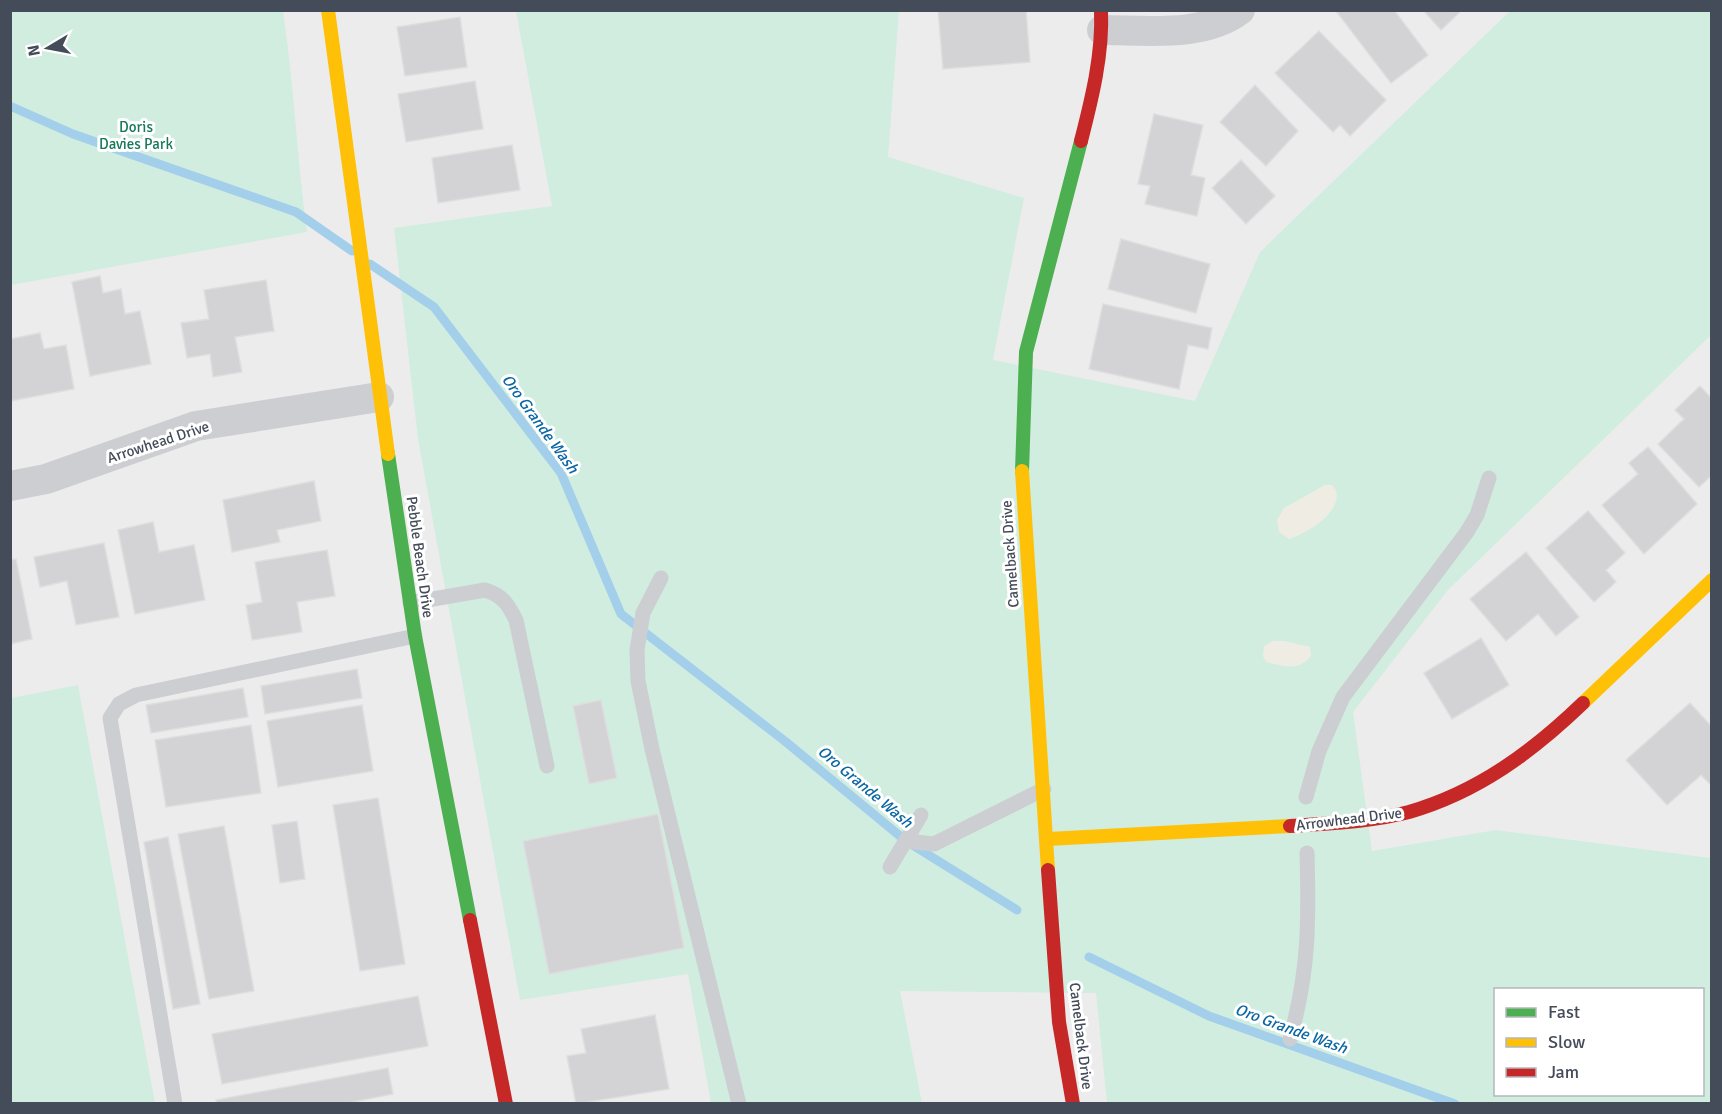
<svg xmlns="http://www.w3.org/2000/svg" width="1722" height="1114" viewBox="0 0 1722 1114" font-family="Signika,sans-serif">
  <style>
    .green { fill: #d0ede0; fill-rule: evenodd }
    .sand { fill: #efede3 }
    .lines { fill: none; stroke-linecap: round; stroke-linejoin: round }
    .stream { stroke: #a4cfeb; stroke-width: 9 }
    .building { fill: #d3d3d5; stroke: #dededf; stroke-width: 1.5 }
    .lane { stroke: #cdced2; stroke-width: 15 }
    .street { stroke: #cdced2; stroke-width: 30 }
    .fast { stroke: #4caf50; stroke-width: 14 }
    .slow { stroke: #ffc107; stroke-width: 14 }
    .jam { stroke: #c62828; stroke-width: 14 }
    .labels { text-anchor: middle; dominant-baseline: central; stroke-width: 6; stroke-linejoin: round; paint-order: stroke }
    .park-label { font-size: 15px; fill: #16795a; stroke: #fff }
    .street-label { font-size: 15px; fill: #444b59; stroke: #fff }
    .water-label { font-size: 16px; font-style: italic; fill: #0b67a4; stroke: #fff }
  </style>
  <rect width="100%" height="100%" fill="#edecec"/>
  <g class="green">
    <path d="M11 10 283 11C294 84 297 158 307 232L11 285Z"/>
    <path d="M516 11H899L888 157 1024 198 993 360 1195 401 1260 252 1510 11H1711V335L1448 590 1353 712 1372 851 1496 830 1711 858V1103H1107L1096 993 900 991 922 1103H711L688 974 520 1000 418 439 394 228 552 206ZM1496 990H1702V1094H1496Z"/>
    <path d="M78 685 155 1103H11V698Z"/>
  </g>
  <g class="sand">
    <path d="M1325 485H1332L1336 490C1342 511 1312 530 1294 537L1289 539 1279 532 1277 520 1284 508Z"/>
    <path d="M1284 641 1310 647 1311 656C1298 672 1284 666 1266 662L1263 656 1264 646 1273 641Z"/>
  </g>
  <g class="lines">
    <g class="stream">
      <path d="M10 106 73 134 296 212 352 251"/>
      <path d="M370 264 434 307 561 473 621 614 786 742 906 841 1017 910"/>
      <path d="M1089 957 1209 1016 1455 1104"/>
    </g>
  </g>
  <g class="building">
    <path d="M938 10H1026L1030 62 943 69Z"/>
    <path d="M1394 10 1428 55 1391 83 1336 11Z"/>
    <path d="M1423 10H1462L1441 30Z"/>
    <path d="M460 17 467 67 405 76 397 27Z"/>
    <path d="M1319 31 1386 100 1350 136 1340 125 1333 132 1275 73Z"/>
    <path d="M475 81 483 129 406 142 398 94Z"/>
    <path d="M1255 85 1298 131 1266 166 1220 122Z"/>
    <path d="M1154 114 1203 125 1191 175 1205 178 1197 216 1145 204 1150 186 1138 184Z"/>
    <path d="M512 145 520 190 438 203 432 158Z"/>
    <path d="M1241 160 1275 196 1246 224 1212 188Z"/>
    <path d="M1121 239 1210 264 1196 313 1108 289Z"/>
    <path d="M100 276 103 293 121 289 125 314 140 311 151 364 90 376 72 282Z"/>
    <path d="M266 280 274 331 235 337 242 372 213 377 210 354 187 358 181 323 209 319 204 290Z"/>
    <path d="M1103 304 1212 328 1208 349 1188 345 1179 389 1089 369Z"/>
    <path d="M40 333 44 349 66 345 74 389 10 401V339Z"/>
    <path d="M1700 386 1712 399V475L1699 487 1658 444 1684 419 1675 410Z"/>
    <path d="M1648 447 1697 504 1644 554 1602 505 1638 474 1629 463Z"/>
    <path d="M314 481 321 521 277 530 280 542 232 552 223 500Z"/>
    <path d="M1588 511 1625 553 1606 570 1616 582 1594 602 1546 548Z"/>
    <path d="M153 522 159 552 194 545 205 600 135 614 118 530Z"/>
    <path d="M104 543 119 617 76 625 67 581 40 587 34 557Z"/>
    <path d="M327 550 335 596 297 602 302 632 252 640 246 605 262 602 255 562Z"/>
    <path d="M1526 552 1579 617 1556 636 1538 614 1506 641 1470 599Z"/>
    <path d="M16 559 32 639 10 644V560Z"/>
    <path d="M1481 638 1509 685 1452 719 1424 673Z"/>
    <path d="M357 669 362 698 265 714 261 686Z"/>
    <path d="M243 688 248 717 151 733 146 705Z"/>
    <path d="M601 700 617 778 589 784 573 706Z"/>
    <path d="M1690 703 1712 727V786L1701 775 1667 805 1626 760Z"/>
    <path d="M362 705 373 771 278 787 267 721Z"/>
    <path d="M251 725 261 793 166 807 155 740Z"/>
    <path d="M378 798 405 964 360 971 333 805Z"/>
    <path d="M658 814 684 948 549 974 523 841Z"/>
    <path d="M297 821 305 879 280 883 272 825Z"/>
    <path d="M224 826 254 991 209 999 178 834Z"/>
    <path d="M168 837 200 1004 173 1009 144 842Z"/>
    <path d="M418 996 428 1046 222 1084 212 1034Z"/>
    <path d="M655 1015 669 1089 576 1104 567 1056 586 1053 581 1029Z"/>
    <path d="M388 1068 393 1094 343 1104H217L216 1100Z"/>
  </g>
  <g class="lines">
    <g class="lane">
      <path d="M661 578 643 613 637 650 638 681 652 749 739 1104"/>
      <path d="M410 603 485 590C502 595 508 604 516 620L547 766"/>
      <path d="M1306 797 1319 751 1343 697 1467 532 1477 515 1489 478"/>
      <path d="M906 841 934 844 1044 789"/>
      <path d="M890 867 921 815"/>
      <path d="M1290 1039C1309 971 1309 922 1307 853"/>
      <path d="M175 1104 110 718 119 704 136 695 415 636"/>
    </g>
    <g class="street">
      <path d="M1102 30C1145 30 1204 38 1240 10"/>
      <path d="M10 486 46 479 196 426 379 397"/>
    </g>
    <g class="fast">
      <path d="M388 454 415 636 470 920"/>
      <path d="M1022 471 1026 352 1081 141"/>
    </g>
    <g class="slow">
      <path d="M328 10 388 454"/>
      <path d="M1022 471 1048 870"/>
      <path d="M1583 703 1712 580"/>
      <path d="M1048 839 1290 826"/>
    </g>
    <g class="jam">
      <path d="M1081 141C1092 98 1103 54 1101 10"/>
      <path d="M1290 826C1329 823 1371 822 1409 812 1478 792 1532 752 1583 703"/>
      <path d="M1048 870 1059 1022 1073 1104"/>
      <path d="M470 920 506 1104"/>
    </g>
  </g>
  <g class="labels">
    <g class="park-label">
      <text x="136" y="127">Doris<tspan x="136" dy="17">Davies Park</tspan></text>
    </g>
    <g class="street-label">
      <text transform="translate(158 442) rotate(-18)">Arrowhead Drive</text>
      <text transform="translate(1010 554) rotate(-94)">Camelback Drive</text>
      <text transform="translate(420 557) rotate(82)">Pebble Beach Drive</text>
      <text transform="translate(1349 819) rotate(-7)">Arrowhead Drive</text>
      <text transform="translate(1081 1036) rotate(83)">Camelback Drive</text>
    </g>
    <g class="water-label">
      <text transform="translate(540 424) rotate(54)">Oro Grande Wash</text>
      <text transform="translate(865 787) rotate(40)">Oro Grande Wash</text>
      <text transform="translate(1291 1029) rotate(20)">Oro Grande Wash</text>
    </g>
  </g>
  <rect width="1722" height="1114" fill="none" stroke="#444b59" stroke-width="24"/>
  <rect x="1494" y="988" width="210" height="108" fill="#ffffff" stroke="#b4b7bd" stroke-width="1.5"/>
  <rect x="1506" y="1008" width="30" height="9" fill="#4caf50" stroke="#b4b7bd" stroke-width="1.5"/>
  <text x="1548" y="1018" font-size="18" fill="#444b59">Fast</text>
  <rect x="1506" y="1038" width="30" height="9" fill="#ffc107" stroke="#b4b7bd" stroke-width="1.5"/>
  <text x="1548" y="1048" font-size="18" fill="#444b59">Slow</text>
  <rect x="1506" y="1068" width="30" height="9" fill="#c62828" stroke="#b4b7bd" stroke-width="1.5"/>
  <text x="1548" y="1078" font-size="18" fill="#444b59">Jam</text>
  <g transform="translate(48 48) rotate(260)" stroke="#ffffff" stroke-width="4.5" paint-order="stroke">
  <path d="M0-4.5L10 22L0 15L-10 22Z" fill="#444b59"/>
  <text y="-9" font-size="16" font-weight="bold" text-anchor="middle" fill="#444b59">N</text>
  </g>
</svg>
